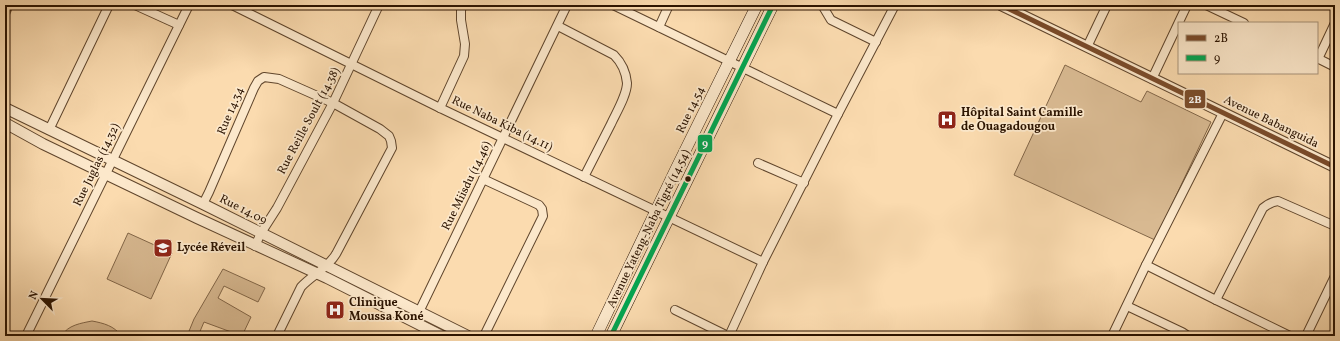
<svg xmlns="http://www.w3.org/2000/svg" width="1340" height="341" viewBox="0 0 1340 341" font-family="Vollkorn,serif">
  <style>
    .green { fill: #d8b991; stroke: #826648 }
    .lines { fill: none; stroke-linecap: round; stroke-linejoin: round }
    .stream { stroke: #7d6246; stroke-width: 2.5 }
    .minor-casing { stroke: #5f452c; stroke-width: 10 }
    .tertiary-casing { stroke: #5f452c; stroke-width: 12 }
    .secondary-casing { stroke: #2b1300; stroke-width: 12 }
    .minor { stroke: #fce8cb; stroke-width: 8 }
    .tertiary { stroke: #fce8cb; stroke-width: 10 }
    .secondary { stroke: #fce8cb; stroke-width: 11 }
    .bus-1-casing { stroke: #fce8cb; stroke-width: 8 }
    .bus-2-casing { stroke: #fce8cb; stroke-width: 8 }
    .bus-1 { stroke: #7a4b2a; stroke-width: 5 }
    .bus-2 { stroke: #00a651; stroke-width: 5 }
    .bus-dot { fill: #2b1300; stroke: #fce8cb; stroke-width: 1.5 }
    .labels { text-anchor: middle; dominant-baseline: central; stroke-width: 3.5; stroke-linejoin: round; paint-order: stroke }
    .street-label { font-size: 12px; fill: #2b1300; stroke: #fce8cb }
    .poi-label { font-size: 12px; font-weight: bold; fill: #2b1300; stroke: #fce8cb; text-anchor: start }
    .line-badge { stroke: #fce8cb; stroke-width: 1.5 }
    .badge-label { font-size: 11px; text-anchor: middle; font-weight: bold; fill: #fff }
  </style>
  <rect width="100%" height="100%" fill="#fbdbaf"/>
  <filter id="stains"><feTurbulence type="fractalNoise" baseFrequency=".005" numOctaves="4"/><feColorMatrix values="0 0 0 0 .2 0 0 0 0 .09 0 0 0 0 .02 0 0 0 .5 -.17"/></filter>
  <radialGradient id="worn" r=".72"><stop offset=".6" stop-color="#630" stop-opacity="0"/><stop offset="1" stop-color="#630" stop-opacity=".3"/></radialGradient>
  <g class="green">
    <path d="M1065 65 1141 102 1147 91 1211 122 1155 240 1014 175Z"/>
    <path d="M128 233 172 253 151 299 107 279Z"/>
    <path d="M223 269 265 288 258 302 224 286 218 298 251 317 242 336 204 322 198 336H187L194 319Z"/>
    <path d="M92 321C103 323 115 326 121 336H62C67 325 82 323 92 321Z"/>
  </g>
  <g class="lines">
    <path class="stream" d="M5 23 13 5"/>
    <defs>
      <g id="minor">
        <path d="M135 5 179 25"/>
        <path d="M232 5 440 108 763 262"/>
        <path d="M613 5 838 114"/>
        <path d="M822 5 831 20 876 42"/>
        <path d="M1206 5 1244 23"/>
        <path d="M5 9 7 5"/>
        <path d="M558 26 614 55C622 63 626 72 627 83 627 95 616 113 611 124 602 142 593 159 584 177"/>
        <path d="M659 27 669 5"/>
        <path d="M1087 47 1107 5"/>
        <path d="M1317 58 1335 67"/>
        <path d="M1318 59 1335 23"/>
        <path d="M1152 79 1187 5"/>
        <path d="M440 108 464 56 465 44 461 20V10L463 5"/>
        <path d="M49 130 109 5"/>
        <path d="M758 163 804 183"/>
        <path d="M483 179 539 205 542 209 543 216 484 336"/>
        <path d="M203 204 209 192 254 88 258 81 264 77 279 79 333 103 380 129 389 136 391 141 392 148 336 254C327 269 312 275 301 287L277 336"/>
        <path d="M255 246 261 233 277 208 333 103 379 5"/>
        <path d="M1146 265 1216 300 1290 336"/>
        <path d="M1216 300 1263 208C1268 204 1271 202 1278 201L1335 226"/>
        <path d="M1127 306 1182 332 1188 336"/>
        <path d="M675 310 728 336"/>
        <path d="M419 312 567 5"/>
        <path d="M26 336 189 5"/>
        <path d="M729 336 763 262 838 114 895 5"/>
        <path d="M1112 336 1146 265 1223 113"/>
        <path d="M1306 336 1335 276"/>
      </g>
      <g id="tertiary">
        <path d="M1001 5 1335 167"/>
        <path d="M5 108 203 204 468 336"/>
        <path d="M5 123 43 144 197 218 327 278 442 336"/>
      </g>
      <g id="secondary">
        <path d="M596 336 675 171 757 5"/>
        <path d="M611 336 773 5"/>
      </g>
    </defs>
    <use href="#minor" class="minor-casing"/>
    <use href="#tertiary" class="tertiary-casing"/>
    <use href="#secondary" class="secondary-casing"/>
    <use href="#minor" class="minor"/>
    <use href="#tertiary" class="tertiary"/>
    <use href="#secondary" class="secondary"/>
    <defs>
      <path id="bus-1" d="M1001 5 1335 167"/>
      <path id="bus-2" d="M611 336 773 5"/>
    </defs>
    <use href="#bus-1" class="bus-1-casing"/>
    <use href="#bus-2" class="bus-2-casing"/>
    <use href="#bus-1" class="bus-1"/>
    <use href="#bus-2" class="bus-2"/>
  </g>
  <defs>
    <symbol id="hospital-square" viewBox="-11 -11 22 22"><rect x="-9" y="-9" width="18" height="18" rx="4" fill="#8f2418" stroke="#fce8cb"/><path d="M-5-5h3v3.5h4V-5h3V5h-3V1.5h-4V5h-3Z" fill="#fff"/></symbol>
    <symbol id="school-square" viewBox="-11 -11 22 22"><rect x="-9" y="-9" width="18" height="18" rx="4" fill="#8f2418" stroke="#fce8cb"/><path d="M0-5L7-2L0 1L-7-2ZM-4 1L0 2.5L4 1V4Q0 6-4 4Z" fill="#fff"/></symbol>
  </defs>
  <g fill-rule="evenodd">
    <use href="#hospital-square" x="936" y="109" width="22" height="22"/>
    <use href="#school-square" x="152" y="237" width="22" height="22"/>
    <use href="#hospital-square" x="324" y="299" width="22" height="22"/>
  </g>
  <circle class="bus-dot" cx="688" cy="179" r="3.5"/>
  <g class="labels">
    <g class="street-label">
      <text transform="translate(691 110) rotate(-64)">Rue 14.54</text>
      <text transform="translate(231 111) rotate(-67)">Rue 14.34</text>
      <text transform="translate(309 121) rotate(-62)">Rue Reille Soult (14.38)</text>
      <text transform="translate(1271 122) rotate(26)">Avenue Babanguida</text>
      <text transform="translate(502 124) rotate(26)">Rue Naba Kiba (14.11)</text>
      <text transform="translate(97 165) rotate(-64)">Rue Juglas (14.32)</text>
      <text transform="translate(467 186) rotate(-64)">Rue Miisdu (14.46)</text>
      <text transform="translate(243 210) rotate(27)">Rue 14.09</text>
      <text transform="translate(649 229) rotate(-64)">Avenue Yateng-Naba Tigré (14.54)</text>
    </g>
    <g class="poi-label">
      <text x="961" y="113">Hôpital Saint Camille<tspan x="961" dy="14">de Ouagadougou</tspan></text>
      <text x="177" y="248">Lycée Réveil</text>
      <text x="349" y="303">Clinique<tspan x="349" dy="14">Moussa Koné</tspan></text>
    </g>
  </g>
  <g class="line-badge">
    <rect x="1184" y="89" width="22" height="20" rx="4" fill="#7a4b2a"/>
    <rect x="697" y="134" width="16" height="19" rx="4" fill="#00a651"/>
  </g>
  <g class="badge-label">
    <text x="1195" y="103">2B</text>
    <text x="705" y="147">9</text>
  </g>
  <rect width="1340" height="341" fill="none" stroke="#fbdbaf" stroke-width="20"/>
  <rect x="6" y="6" width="1328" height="329" fill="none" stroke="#2b1300" stroke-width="2"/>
  <rect x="10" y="10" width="1320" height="321" fill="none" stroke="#2b1300"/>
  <rect x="1178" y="22" width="140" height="52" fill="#fce8cb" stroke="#a8937a"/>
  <rect x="1186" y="35" width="20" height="6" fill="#7a4b2a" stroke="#a8937a"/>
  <text x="1214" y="42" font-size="12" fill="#2b1300">2B</text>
  <rect x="1186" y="55" width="20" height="6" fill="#00a651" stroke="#a8937a"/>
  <text x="1214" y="62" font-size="12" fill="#2b1300">9</text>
  <g transform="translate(42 299) rotate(294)" stroke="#fce8cb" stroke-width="3" paint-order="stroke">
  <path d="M0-3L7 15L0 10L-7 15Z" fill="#2b1300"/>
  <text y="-6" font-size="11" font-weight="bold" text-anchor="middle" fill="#2b1300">N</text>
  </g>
  <rect width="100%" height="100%" filter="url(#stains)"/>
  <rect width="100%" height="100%" fill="url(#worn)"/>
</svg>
